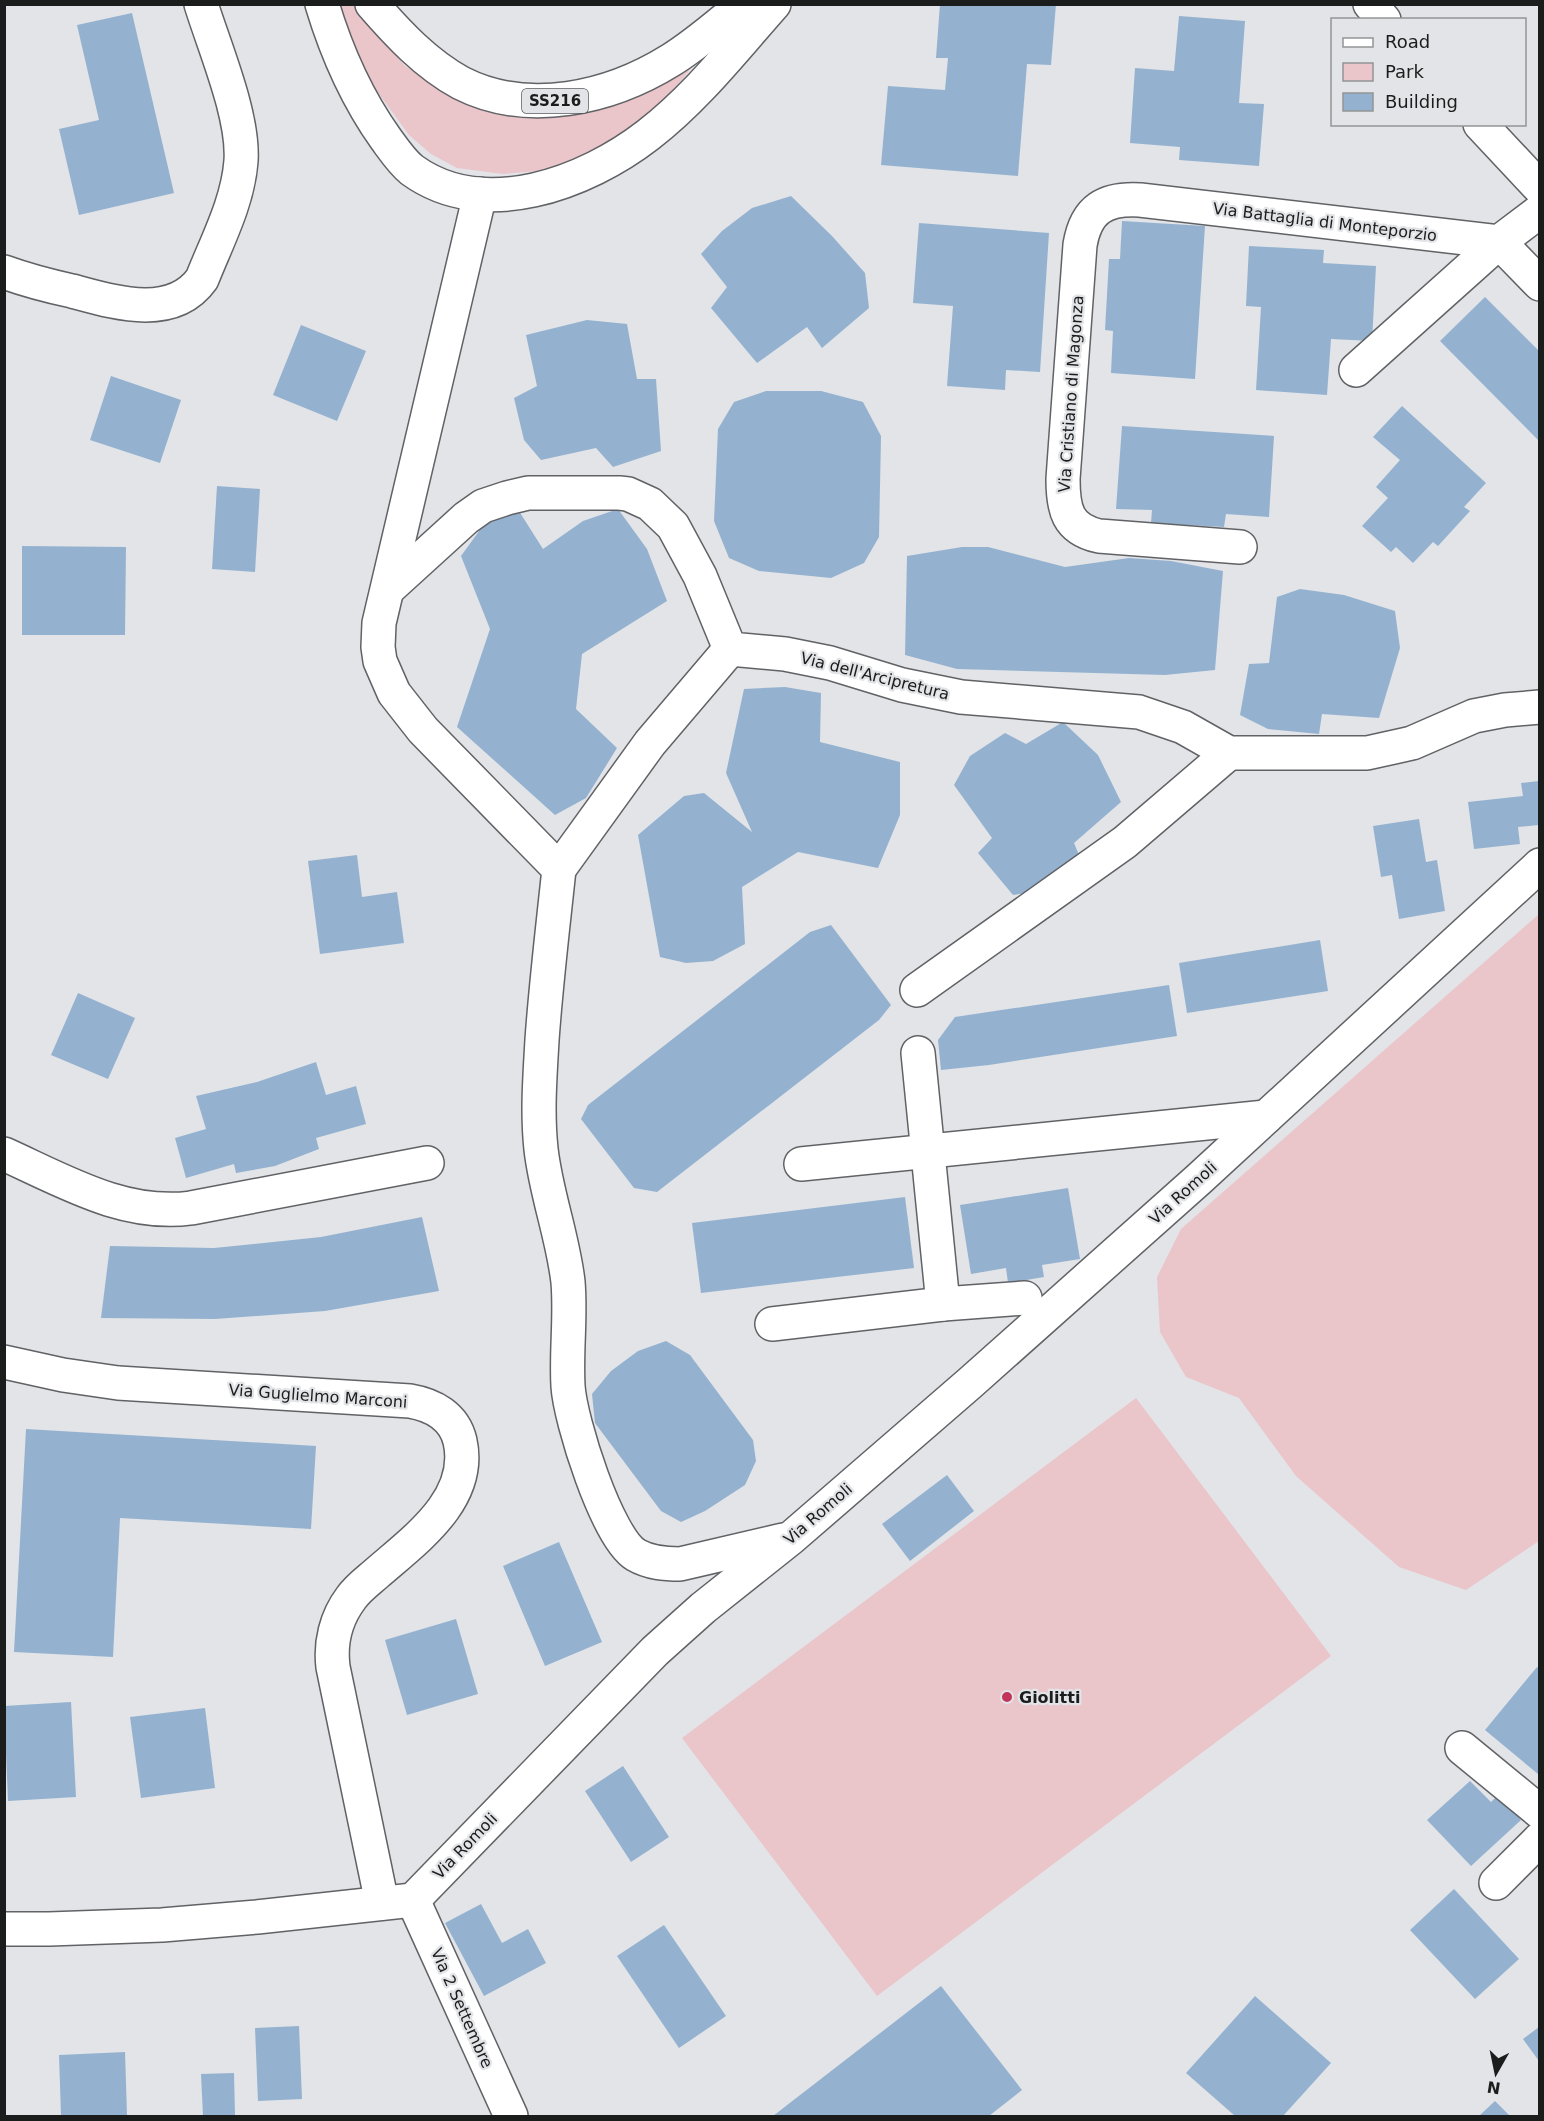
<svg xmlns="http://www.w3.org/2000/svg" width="1544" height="2121" viewBox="0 0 1544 2121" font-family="'DejaVu Sans',sans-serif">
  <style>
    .green { fill: #eac5ca }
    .building { fill: #94b2d0 }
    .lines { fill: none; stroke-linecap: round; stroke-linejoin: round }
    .minor-casing { stroke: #606265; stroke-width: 36 }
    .major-casing { stroke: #606265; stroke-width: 36 }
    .minor { stroke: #fff; stroke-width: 33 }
    .major { stroke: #fff; stroke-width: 33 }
    .poi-dot { fill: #c3345c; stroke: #e2e4e7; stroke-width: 2 }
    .labels { text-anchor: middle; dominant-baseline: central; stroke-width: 4.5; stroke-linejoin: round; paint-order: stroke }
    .shield { fill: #e2e4e7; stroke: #575859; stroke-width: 1.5 }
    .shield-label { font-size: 15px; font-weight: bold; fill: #1b1c1c }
    .street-label { font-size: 16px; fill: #1b1c1c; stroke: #e2e4e7 }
    .poi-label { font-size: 16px; font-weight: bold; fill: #1b1c1c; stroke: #e2e4e7; text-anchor: start }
  </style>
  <rect width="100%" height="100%" fill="#e2e4e7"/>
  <g class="green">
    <path d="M335 5H354L405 66 464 101 527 115 704 53 642 127 602 150 549 170 503 174 457 168 431 154 409 135 355 61Z"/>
    <path d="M1539 914V1541L1466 1590 1399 1567 1296 1476 1239 1398 1186 1377 1160 1332 1157 1277 1181 1229Z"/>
    <path d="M1136 1398 1331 1656 877 1996 682 1738Z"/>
  </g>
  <g class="building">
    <path d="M940 4H1056L1051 65 1027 64 1018 176 881 165 888 86 945 90 948 58H936Z"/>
    <path d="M132 13 174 193 79 215 59 129 99 120 77 25Z"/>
    <path d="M1179 16 1245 21 1239 103 1264 104 1259 166 1179 160 1180 147 1130 143 1135 68 1174 71Z"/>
    <path d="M791 196 832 236 865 273 869 308 822 348 807 327 757 363 711 308 727 287 701 254 722 231 752 208Z"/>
    <path d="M1122 221 1205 226 1195 379 1111 373 1113 331 1105 330 1109 259H1120Z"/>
    <path d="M919 223 1049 233 1040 372 1006 370 1005 390 947 386 953 306 913 303Z"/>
    <path d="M1249 246 1324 250 1323 263 1376 266 1372 341 1331 339 1327 395 1256 390 1261 307 1246 306Z"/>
    <path d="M1485 297 1539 351V441L1440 341Z"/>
    <path d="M587 320 627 324 637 379H656L661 451 613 467 596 448 541 460 524 440 514 398 537 386 526 335Z"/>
    <path d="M301 325 366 351 337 421 273 395Z"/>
    <path d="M111 376 181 400 160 463 90 440Z"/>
    <path d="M766 391H821L863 402 881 436 879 537 864 563 831 578 759 571 729 558 714 521 718 429 734 402Z"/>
    <path d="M1402 406 1486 483 1464 507 1470 511 1438 546 1433 542 1413 563 1396 547 1391 552 1362 526 1388 498 1376 487 1400 460 1373 437Z"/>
    <path d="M1122 426 1274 436 1269 517 1226 514 1224 527 1151 523 1152 510 1116 509Z"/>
    <path d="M217 486 260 489 255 572 212 569Z"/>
    <path d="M517 508 543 549 583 521 618 509 647 549 667 601 582 654 576 709 617 748 586 798 555 815 457 727 490 629 461 556 482 527Z"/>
    <path d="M22 546 126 547 125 635H22Z"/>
    <path d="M962 547H988L1065 567 1129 558 1171 561 1223 571 1215 670 1165 675 957 669 905 655 907 556Z"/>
    <path d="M1300 589 1344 595 1395 611 1400 648 1379 718 1322 714 1319 734 1268 729 1240 715 1249 664 1269 663 1277 597Z"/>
    <path d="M785 687 821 693 820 742 900 762V815L878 868 798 852 742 887 745 944 713 961 686 963 660 957 638 835 684 796 704 793 752 832 726 773 744 689Z"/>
    <path d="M1063 722 1098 755 1121 802 1074 843 1081 860 1040 891 1013 895 978 853 992 838 954 785 970 756 1005 733 1026 744Z"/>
    <path d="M1539 781V825L1518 827 1520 844 1474 849 1468 802 1523 796 1521 783Z"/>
    <path d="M1419 819 1426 862 1437 860 1445 911 1399 919 1392 875 1381 877 1373 826Z"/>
    <path d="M357 855 362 897 397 892 404 943 320 954 308 861Z"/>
    <path d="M831 925 891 1005 879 1020 657 1192 634 1188 581 1119 588 1105 810 932Z"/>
    <path d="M1320 940 1328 991 1187 1013 1179 963Z"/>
    <path d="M1169 985 1177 1036 989 1065 941 1070 938 1040 955 1017Z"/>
    <path d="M78 993 135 1018 108 1079 51 1055Z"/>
    <path d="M316 1062 326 1095 356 1086 366 1124 316 1138 319 1149 275 1166 236 1173 234 1164 186 1178 175 1138 206 1129 196 1096 257 1082Z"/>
    <path d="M1068 1188 1080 1259 1042 1265 1044 1277 1008 1283 1006 1268 971 1274 960 1205Z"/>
    <path d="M905 1197 914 1268 701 1293 692 1223Z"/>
    <path d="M422 1217 439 1291 325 1311 215 1319 101 1318 110 1246 214 1248 321 1237Z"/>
    <path d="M666 1341 690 1355 753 1440 756 1461 745 1485 705 1511 681 1522 661 1511 595 1423 592 1394 611 1371 638 1351Z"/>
    <path d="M26 1429 316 1446 311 1529 120 1518 113 1657 14 1652Z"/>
    <path d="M947 1475 974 1511 910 1561 882 1524Z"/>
    <path d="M559 1542 602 1642 545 1666 503 1566Z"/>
    <path d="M456 1619 478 1694 407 1715 385 1640Z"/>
    <path d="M1537 1667 1539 1669 1538 1774 1485 1730Z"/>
    <path d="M71 1702 76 1797 8 1801 4 1706Z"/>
    <path d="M205 1708 215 1788 141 1798 130 1717Z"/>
    <path d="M623 1766 669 1837 631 1862 585 1791Z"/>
    <path d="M1470 1781 1491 1802 1498 1795 1521 1820 1471 1866 1427 1820Z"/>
    <path d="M1454 1889 1519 1959 1475 1999 1410 1930Z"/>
    <path d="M481 1904 502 1943 528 1929 546 1963 484 1996 445 1923Z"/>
    <path d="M664 1925 726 2016 679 2048 617 1956Z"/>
    <path d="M941 1986 1022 2090 989 2116H773Z"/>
    <path d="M1255 1996 1331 2063 1283 2116H1235L1186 2073Z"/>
    <path d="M299 2026 302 2099 258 2101 255 2028Z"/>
    <path d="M1539 2027V2061L1523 2039Z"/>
    <path d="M125 2052 127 2116H61L59 2055Z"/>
    <path d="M234 2073 235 2116H203L201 2074Z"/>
    <path d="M1495 2101 1510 2116H1479Z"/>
  </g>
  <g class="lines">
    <defs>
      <g id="minor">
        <path d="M480 194 379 623 378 647 380 661 394 693 423 730 559 869C553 926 546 983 542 1040 540 1076 537 1112 541 1149 546 1194 563 1237 568 1282 571 1317 566 1351 568 1386 570 1420 607 1538 636 1555 650 1563 665 1564 680 1564L783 1540"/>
        <path d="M4 272C26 280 49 286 72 291 113 302 172 321 202 279 217 241 238 202 241 161 244 116 215 49 201 4"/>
        <path d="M1356 370 1499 242 1540 284"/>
        <path d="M1240 547 1099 536C1067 529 1063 509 1063 479L1080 245C1086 209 1105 198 1140 200L1499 242 1540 211"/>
        <path d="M388 589 466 518 483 506 507 498 528 493H619L628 494 650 504 673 526 700 576 730 649 785 654 830 663 902 685 961 697 1139 712 1183 727 1229 753H1367L1412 743 1474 716 1505 710 1540 707"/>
        <path d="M559 869 650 743 730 649"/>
        <path d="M917 990 1125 842 1229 753"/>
        <path d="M918 1053 943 1304 1025 1298"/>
        <path d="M4 1154C64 1181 124 1217 191 1208L427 1163"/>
        <path d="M801 1164 1266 1117"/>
        <path d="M772 1324 943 1304"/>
        <path d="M4 1362 63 1375 118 1383 410 1401C433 1405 454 1416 460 1441 473 1499 416 1539 377 1573 368 1581 358 1588 351 1598 336 1618 330 1643 333 1667L382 1903"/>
        <path d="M1462 1748 1540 1812"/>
        <path d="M1496 1883 1540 1839"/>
        <path d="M413 1900 511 2116"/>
        <path d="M4 1929H49L162 1925 257 1917 413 1900 655 1651 703 1608 791 1538 970 1383 1199 1179 1540 865"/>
      </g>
      <g id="major">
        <path d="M322 4C337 54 356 97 386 139 394 150 402 162 412 170 484 222 586 183 648 135 696 98 734 49 774 4"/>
        <path d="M372 4C398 34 426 64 461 83 528 117 610 98 671 60 697 44 720 23 744 4"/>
        <path d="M1370 4 1384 20"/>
        <path d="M1480 124 1540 188"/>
      </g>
    </defs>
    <use href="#minor" class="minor-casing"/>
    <use href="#major" class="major-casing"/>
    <use href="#minor" class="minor"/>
    <use href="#major" class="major"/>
  </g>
  <circle class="poi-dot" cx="1007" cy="1697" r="6"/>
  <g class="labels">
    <rect class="shield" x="522" y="89" width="66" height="24" rx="4.5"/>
    <g class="shield-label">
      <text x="555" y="101">SS216</text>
    </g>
    <g class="street-label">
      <text transform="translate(1325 222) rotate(7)">Via Battaglia di Monteporzio</text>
      <text transform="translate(1071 394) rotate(-86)">Via Cristiano di Magonza</text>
      <text transform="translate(875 676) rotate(14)">Via dell'Arcipretura</text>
      <text transform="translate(1183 1193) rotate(-42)">Via Romoli</text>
      <text transform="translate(318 1396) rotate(4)">Via Guglielmo Marconi</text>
      <text transform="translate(818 1514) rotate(-41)">Via Romoli</text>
      <text transform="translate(465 1846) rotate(-46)">Via Romoli</text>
      <text transform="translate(462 2008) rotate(66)">Via 2 Settembre</text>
    </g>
    <g class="poi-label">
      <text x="1019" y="1697">Giolitti</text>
    </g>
  </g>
  <rect width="1544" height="2121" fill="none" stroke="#1b1c1c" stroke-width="12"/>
  <rect x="1331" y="18" width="195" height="108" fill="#e2e4e7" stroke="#929496" stroke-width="1.5"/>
  <rect x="1343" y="38" width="30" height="9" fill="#ffffff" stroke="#929496" stroke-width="1.5"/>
  <text x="1385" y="48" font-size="18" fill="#1b1c1c">Road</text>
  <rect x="1343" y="63" width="30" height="18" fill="#eac5ca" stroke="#929496" stroke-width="1.5"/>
  <text x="1385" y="78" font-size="18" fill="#1b1c1c">Park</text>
  <rect x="1343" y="93" width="30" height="18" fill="#94b2d0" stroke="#929496" stroke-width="1.5"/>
  <text x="1385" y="108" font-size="18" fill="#1b1c1c">Building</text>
  <g transform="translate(1496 2073) rotate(189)" stroke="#e2e4e7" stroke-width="4.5" paint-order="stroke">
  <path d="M0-4.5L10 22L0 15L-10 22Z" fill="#1b1c1c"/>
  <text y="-9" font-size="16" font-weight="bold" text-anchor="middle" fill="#1b1c1c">N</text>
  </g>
</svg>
